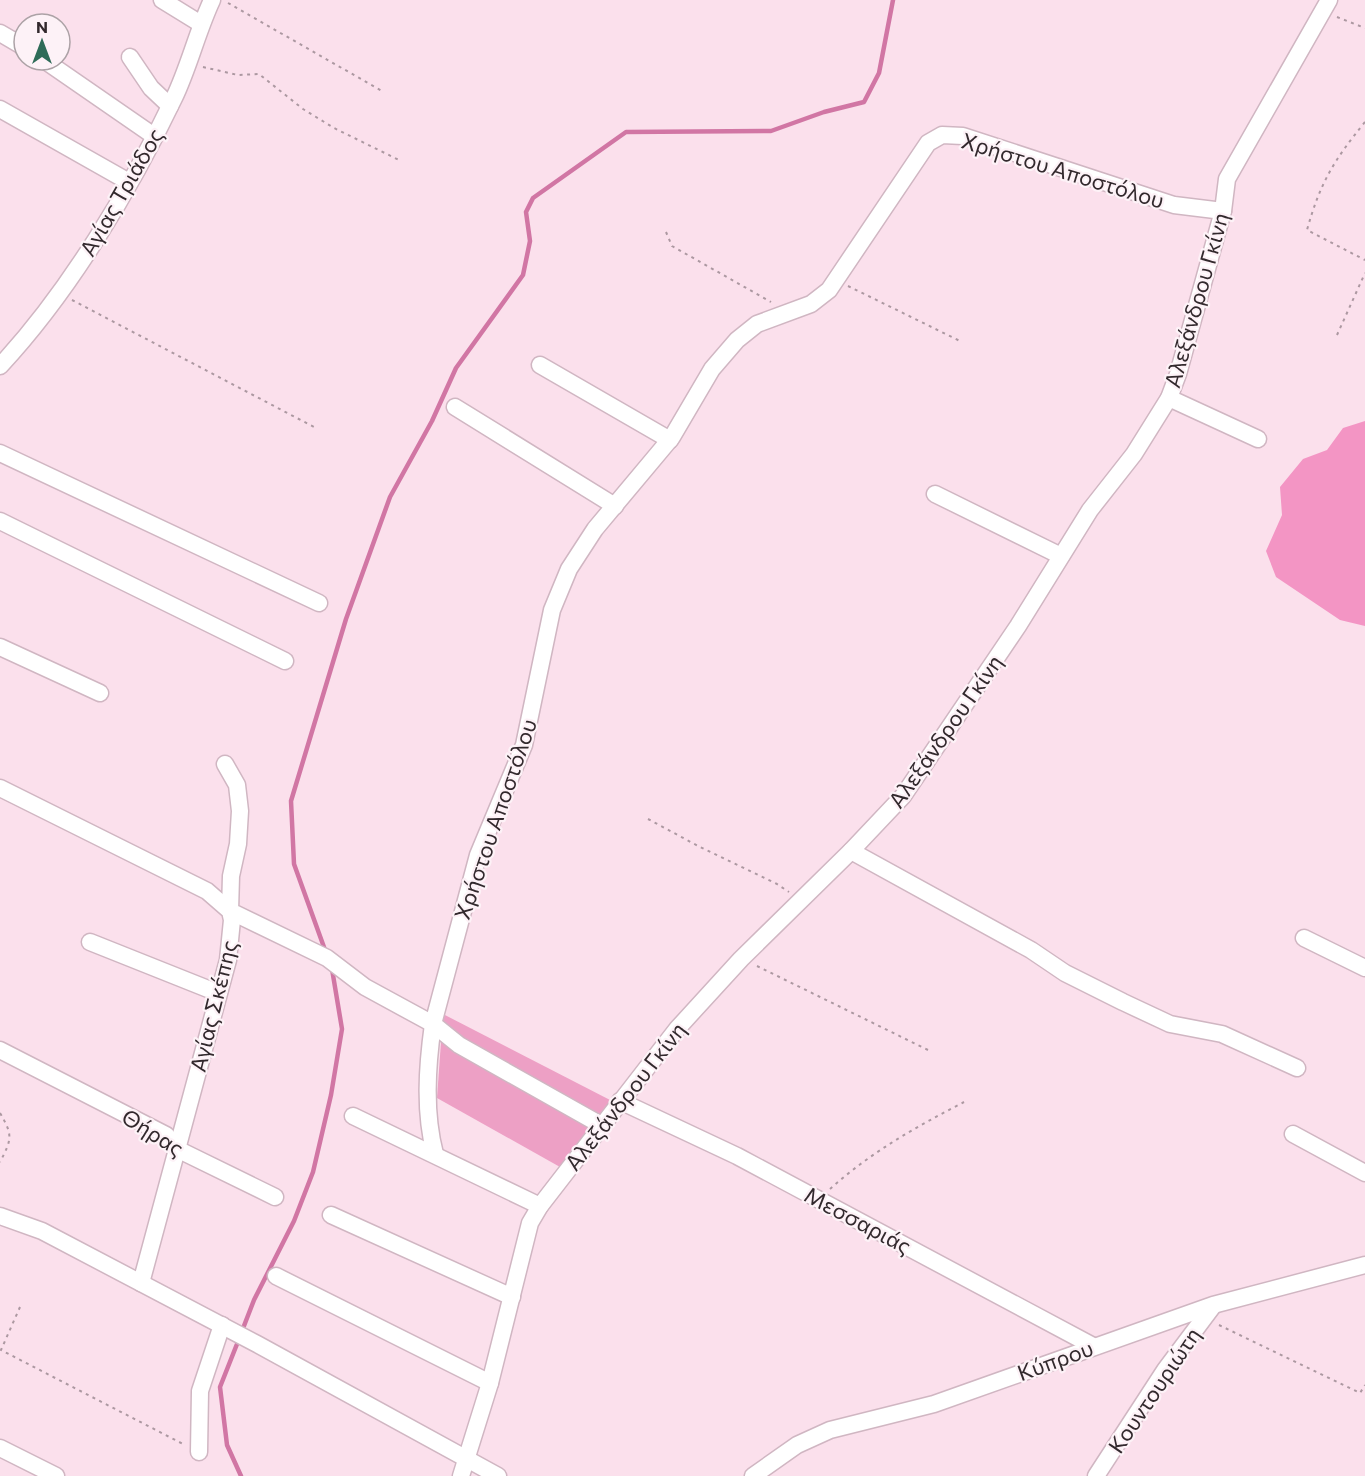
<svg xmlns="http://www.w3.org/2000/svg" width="1365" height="1476" viewBox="0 0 1365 1476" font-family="Commissioner,sans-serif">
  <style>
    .green { fill: #eda0c5 }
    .forest { fill: #f395c4 }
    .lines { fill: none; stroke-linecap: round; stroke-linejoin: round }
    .stream { stroke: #d176a4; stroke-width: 4.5 }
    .minor-casing { stroke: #d0b6c2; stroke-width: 19 }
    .path { stroke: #ac98a1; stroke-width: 2; stroke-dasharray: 3 4.5; stroke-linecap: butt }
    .minor { stroke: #fff; stroke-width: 16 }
    .labels { text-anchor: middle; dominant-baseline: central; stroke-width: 4.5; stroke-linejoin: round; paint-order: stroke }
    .street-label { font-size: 22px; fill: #32292d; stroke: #fdf2f7 }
  </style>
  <rect width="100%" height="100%" fill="#fbe0ec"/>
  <path class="green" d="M443 1014 612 1101 560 1167 437 1098Z"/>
  <path class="forest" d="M1365 421V626L1340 620 1276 577 1266 551 1282 515 1280 487 1303 459 1327 450 1343 428Z"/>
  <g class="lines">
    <g class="stream">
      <path d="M325 950 294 864 291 801 346 619 390 497 432 421 456 368 523 275 530 241 526 212 533 198 626 132 771 131 824 112 864 102 879 73 893 0"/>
      <path d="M242 1331 254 1300 294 1221 313 1172 331 1095 342 1029 332 969"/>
      <path d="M239 1339 220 1387 227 1445 241 1476"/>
    </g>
    <defs>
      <g id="minor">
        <path d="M162 0 201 24"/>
        <path d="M0 33 24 47"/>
        <path d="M130 57 151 88 170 106"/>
        <path d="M44 60 154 136"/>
        <path d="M0 109 129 182"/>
        <path d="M540 365 670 440"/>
        <path d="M0 366C69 292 130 190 174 98 189 67 197 32 212 0"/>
        <path d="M1169 398 1258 439"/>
        <path d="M455 407 615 506"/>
        <path d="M0 453 319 603"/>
        <path d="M935 494 1061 556"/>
        <path d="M0 521 285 661"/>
        <path d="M0 647 100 693"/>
        <path d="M225 764 237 785 240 811 238 844 231 876 230 911 327 958 365 987 433 1024 459 1045 601 1125"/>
        <path d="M0 788 207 891 230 911 232 920 228 960 141 1283"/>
        <path d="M851 851 1031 950 1065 973 1123 1002 1170 1024 1222 1034 1297 1068"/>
        <path d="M1304 938 1365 968"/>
        <path d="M90 942 218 993"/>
        <path d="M0 1050 166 1135 177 1149 275 1197"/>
        <path d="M620 1101 737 1156 1093 1346"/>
        <path d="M353 1116 540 1206"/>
        <path d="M1293 1134 1365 1173"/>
        <path d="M435 1154C424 1112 427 1067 433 1024L478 855 524 745 552 610 569 569 595 529 672 437 712 369 737 340 757 324 811 304 829 290 928 143 942 135 963 136 1174 205 1223 211"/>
        <path d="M331 1215 512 1297"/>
        <path d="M0 1216 42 1231 257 1344 498 1476"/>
        <path d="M276 1276 490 1383"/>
        <path d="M0 1448 56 1476"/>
        <path d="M199 1452 200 1391 222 1325"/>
        <path d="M461 1476 490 1383 530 1223 540 1206 677 1029 741 959 851 851 903 796 1018 626 1090 510 1134 454 1169 398 1178 374 1223 211 1227 179 1329 0"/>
        <path d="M753 1476 797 1445 830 1430 934 1404 1213 1305 1365 1265"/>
        <path d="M1096 1476 1165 1370 1213 1306"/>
      </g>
    </defs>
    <use href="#minor" class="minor-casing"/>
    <g class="path">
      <path d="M228 3 382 91"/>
      <path d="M1337 17 1365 28"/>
      <path d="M203 67 238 75 259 74 303 109 334 128 399 160"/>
      <path d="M1365 122C1334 160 1320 183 1307 230L1365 260"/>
      <path d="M666 232 672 246 771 302"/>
      <path d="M848 286 962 342"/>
      <path d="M72 300 314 427"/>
      <path d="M1337 335 1365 273"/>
      <path d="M648 819 700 847 777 884 789 892"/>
      <path d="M757 966 930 1051"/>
      <path d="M0 1113C13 1135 12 1139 0 1162"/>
      <path d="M830 1189C871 1152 916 1127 964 1102"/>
      <path d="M20 1307 1 1350 183 1444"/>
      <path d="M1219 1325 1360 1393 1365 1385"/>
    </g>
    <use href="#minor" class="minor"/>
  </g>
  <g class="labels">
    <g class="street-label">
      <text transform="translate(1063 170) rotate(17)">Χρήστου Αποστόλου</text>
      <text transform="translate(121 192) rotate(-60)">Αγίας Τριάδος</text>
      <text transform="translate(1196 300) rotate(-74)">Αλεξάνδρου Γκίνη</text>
      <text transform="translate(945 731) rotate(-55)">Αλεξάνδρου Γκίνη</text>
      <text transform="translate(495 819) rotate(-71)">Χρήστου Αποστόλου</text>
      <text transform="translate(213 1006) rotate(-76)">Αγίας Σκέπης</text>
      <text transform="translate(625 1096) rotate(-52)">Αλεξάνδρου Γκίνη</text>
      <text transform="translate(153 1132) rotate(32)">Θήρας</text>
      <text transform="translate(858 1220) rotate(28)">Μεσσαριάς</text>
      <text transform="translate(1055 1360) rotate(-20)">Κύπρου</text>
      <text transform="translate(1154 1390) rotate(-56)">Κουντουριώτη</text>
    </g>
  </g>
  <g transform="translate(42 42)"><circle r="28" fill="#fdf2f7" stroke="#aca2a6" stroke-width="1.5"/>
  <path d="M0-4.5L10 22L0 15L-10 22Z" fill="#2e6c58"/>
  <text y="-9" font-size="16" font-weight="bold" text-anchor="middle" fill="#32292d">N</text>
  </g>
</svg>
